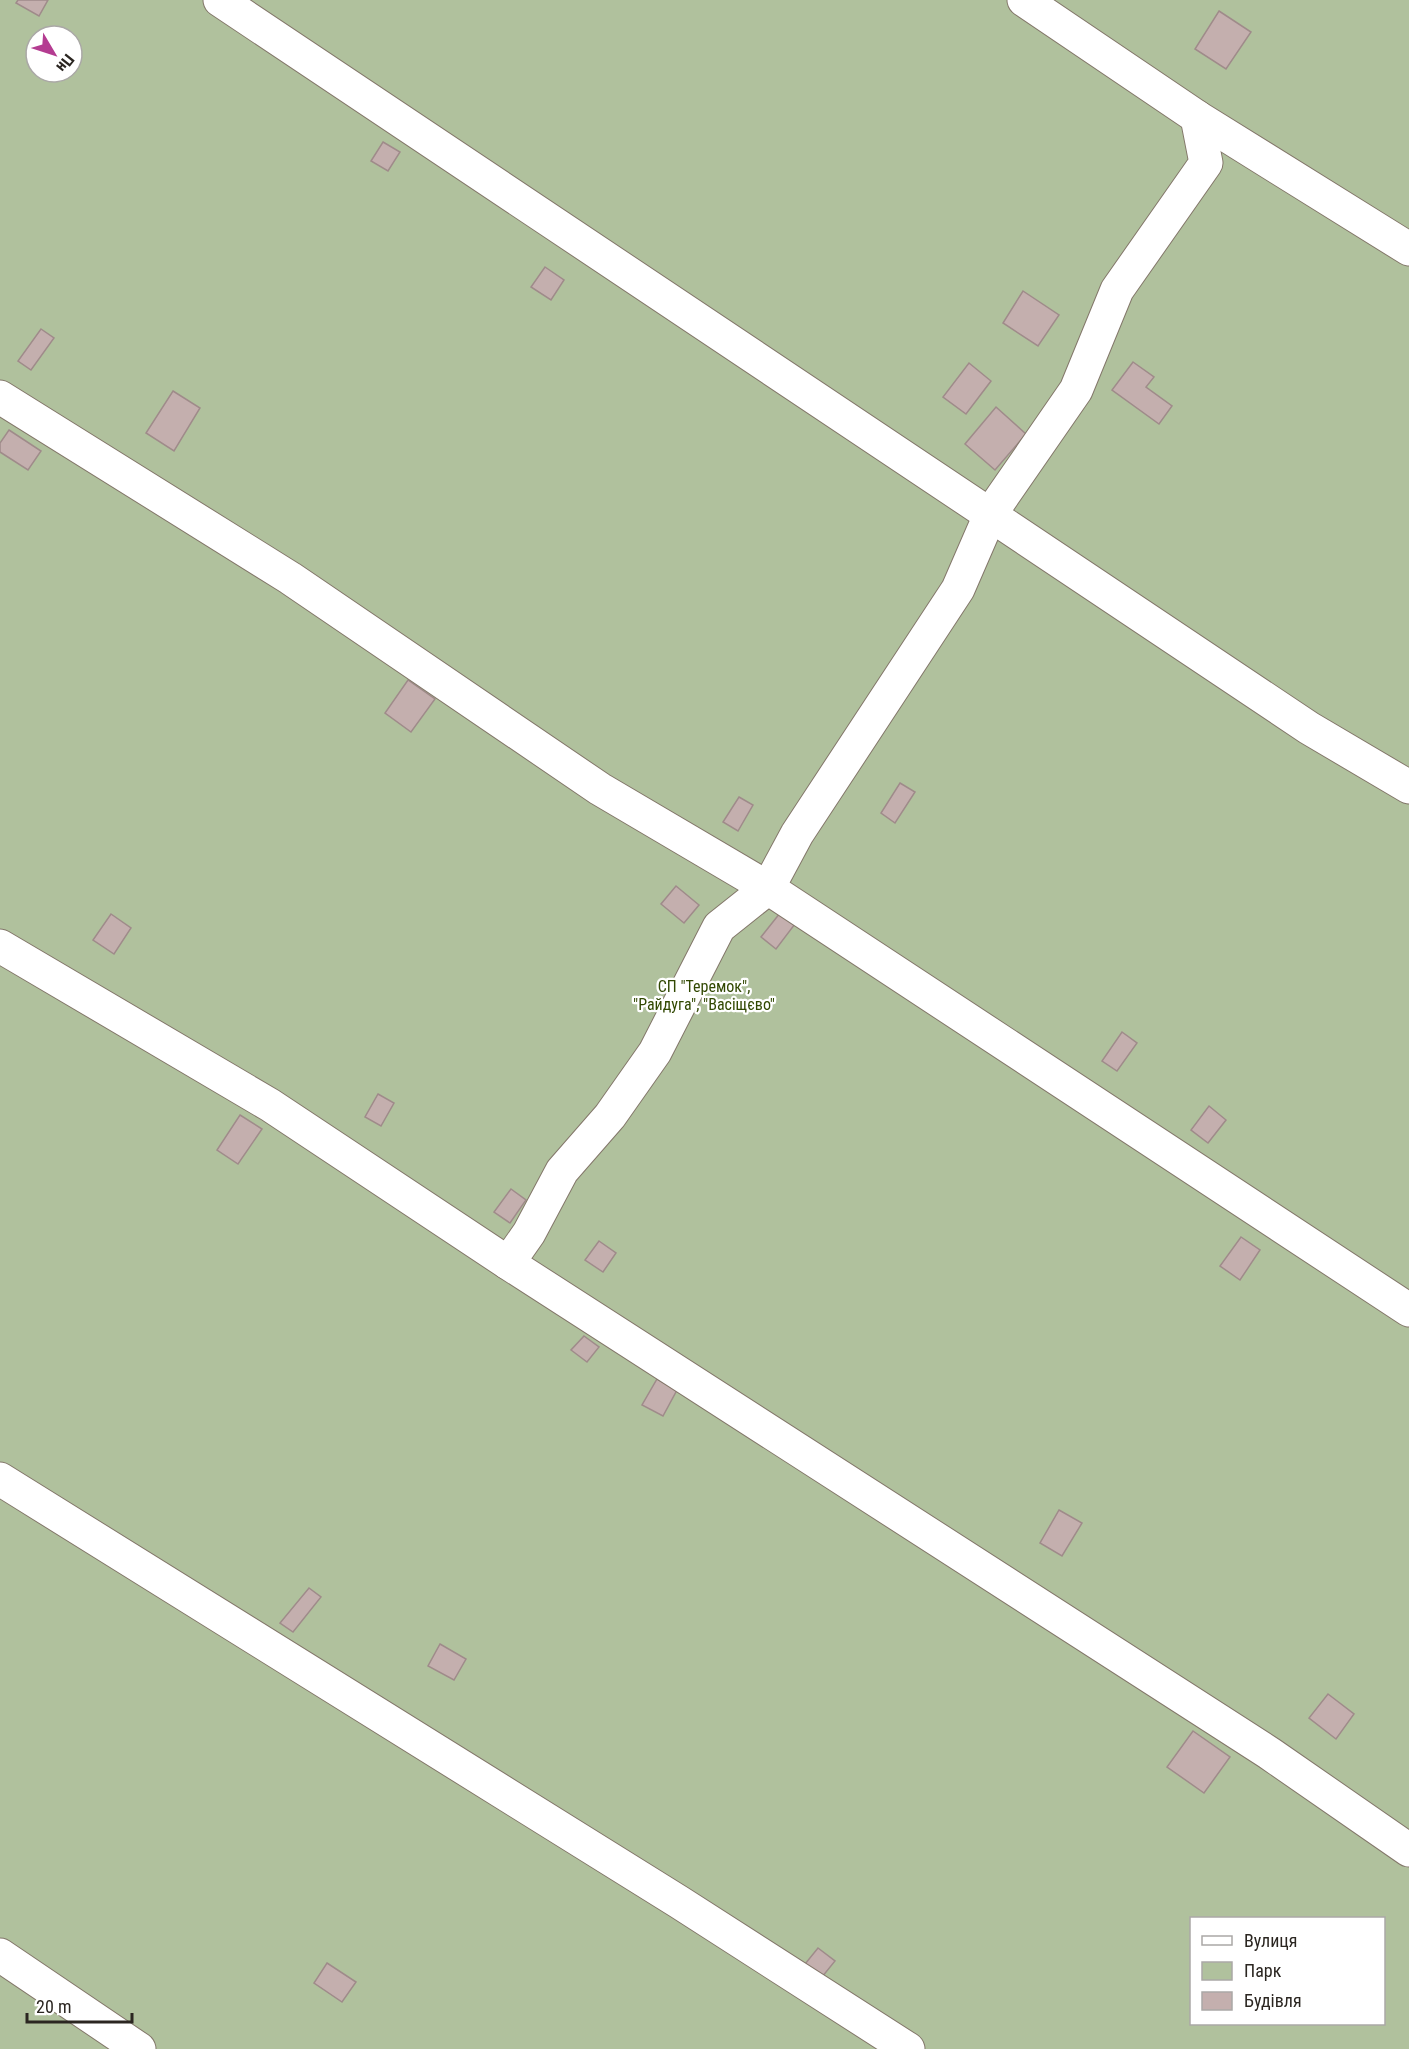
<svg xmlns="http://www.w3.org/2000/svg" width="1409" height="2049" viewBox="0 0 1409 2049" font-family="'Roboto Condensed',sans-serif">
  <style>
    .green { fill: #b0c19d; fill-rule: evenodd }
    .building { fill: #c4afae; stroke: #9f8b8a; stroke-width: 1.5 }
    .lines { fill: none; stroke-linecap: round; stroke-linejoin: round }
    .minor-casing { stroke: #83776a; stroke-width: 35 }
    .minor { stroke: #fff; stroke-width: 33 }
    .labels { text-anchor: middle; dominant-baseline: central; stroke-width: 4.5; stroke-linejoin: round; paint-order: stroke }
    .park-label { font-size: 16px; fill: #314802; stroke: #fff }
  </style>
  <rect width="100%" height="100%" fill="#f8ebdc"/>
  <path class="green" d="M0 0H1409V2049H0ZM36 36H72V72H36ZM1192 1918H1384V2024H1192Z"/>
  <g class="building">
    <path d="M18 0H48L39 16 16 3Z"/>
    <path d="M1219 11 1251 32 1226 69 1195 49Z"/>
    <path d="M383 142 400 152 388 171 371 161Z"/>
    <path d="M545 267 564 280 551 300 531 287Z"/>
    <path d="M1023 291 1059 315 1038 346 1003 323Z"/>
    <path d="M41 329 54 338 31 370 18 361Z"/>
    <path d="M1133 362 1154 377 1146 387 1172 406 1159 424 1112 390Z"/>
    <path d="M969 363 991 381 966 414 943 397Z"/>
    <path d="M173 391 200 408 174 451 146 433Z"/>
    <path d="M996 407 1026 434 995 470 965 444Z"/>
    <path d="M9 430 41 451 28 470 0 452V443Z"/>
    <path d="M408 680 435 699 411 732 385 713Z"/>
    <path d="M900 783 915 792 895 823 881 813Z"/>
    <path d="M739 797 753 805 738 831 723 822Z"/>
    <path d="M676 886 699 905 684 923 661 904Z"/>
    <path d="M780 913 795 924 776 949 761 937Z"/>
    <path d="M111 914 131 928 114 954 93 940Z"/>
    <path d="M1122 1032 1137 1043 1117 1071 1102 1061Z"/>
    <path d="M378 1094 394 1103 381 1126 365 1117Z"/>
    <path d="M1209 1106 1226 1120 1208 1143 1191 1130Z"/>
    <path d="M240 1115 262 1129 238 1164 217 1150Z"/>
    <path d="M511 1189 526 1200 510 1223 494 1212Z"/>
    <path d="M1241 1237 1260 1250 1240 1280 1220 1266Z"/>
    <path d="M599 1241 616 1253 603 1272 585 1260Z"/>
    <path d="M584 1336 599 1347 587 1362 571 1350Z"/>
    <path d="M657 1379 677 1390 663 1416 642 1405Z"/>
    <path d="M1059 1510 1082 1523 1062 1556 1040 1543Z"/>
    <path d="M309 1588 321 1597 293 1632 280 1623Z"/>
    <path d="M440 1644 466 1659 454 1680 428 1666Z"/>
    <path d="M1328 1694 1354 1714 1336 1739 1309 1718Z"/>
    <path d="M1193 1731 1230 1757 1204 1793 1167 1767Z"/>
    <path d="M818 1948 835 1961 822 1977 805 1964Z"/>
    <path d="M327 1963 356 1982 342 2002 314 1983Z"/>
  </g>
  <g class="lines">
    <defs>
      <g id="minor">
        <path d="M220 0 1309 728 1409 787"/>
        <path d="M1024 0 1197 117 1409 249"/>
        <path d="M0 397 290 578 600 789 768 888 1409 1310"/>
        <path d="M0 946 270 1105 508 1263 1269 1753 1409 1850"/>
        <path d="M508 1263 529 1233 562 1171 610 1116 655 1052 719 927 768 888 797 834 958 589 991 513 1076 390 1117 290 1206 163 1197 117"/>
        <path d="M0 1479 679 1902 908 2049"/>
        <path d="M0 1955 139 2049"/>
      </g>
    </defs>
    <use href="#minor" class="minor-casing"/>
    <use href="#minor" class="minor"/>
  </g>
  <g class="labels">
    <g class="park-label">
      <text x="704" y="986">СП "Теремок",<tspan x="704" dy="18">"Райдуга", "Васіщєво"</tspan></text>
    </g>
  </g>
  <rect x="1190" y="1917" width="195" height="108" fill="#ffffff" stroke="#aaa8a6" stroke-width="1.5"/>
  <rect x="1202" y="1936" width="30" height="9" fill="#ffffff" stroke="#aaa8a6" stroke-width="1.5"/>
  <text x="1244" y="1947" font-size="18" fill="#2b2621">Вулиця</text>
  <rect x="1202" y="1962" width="30" height="18" fill="#b0c19d" stroke="#aaa8a6" stroke-width="1.5"/>
  <text x="1244" y="1977" font-size="18" fill="#2b2621">Парк</text>
  <rect x="1202" y="1992" width="30" height="18" fill="#c4afae" stroke="#aaa8a6" stroke-width="1.5"/>
  <text x="1244" y="2007" font-size="18" fill="#2b2621">Будівля</text>
  <g transform="translate(54 54) rotate(129)"><circle r="28" fill="#ffffff" stroke="#aaa8a6" stroke-width="1.5"/>
  <path d="M0-4.5L10 22L0 15L-10 22Z" fill="#b43c91"/>
  <text y="-9" font-size="16" font-weight="bold" text-anchor="middle" fill="#2b2621">Пн</text>
  </g>
  <path d="M27 2013v9h105v-9" fill="none" stroke="#2b2621" stroke-width="3"/>
  <text x="36" y="2013" font-size="18" fill="#2b2621" stroke="#ffffff" stroke-width="4.5" paint-order="stroke">20 m</text>
</svg>
